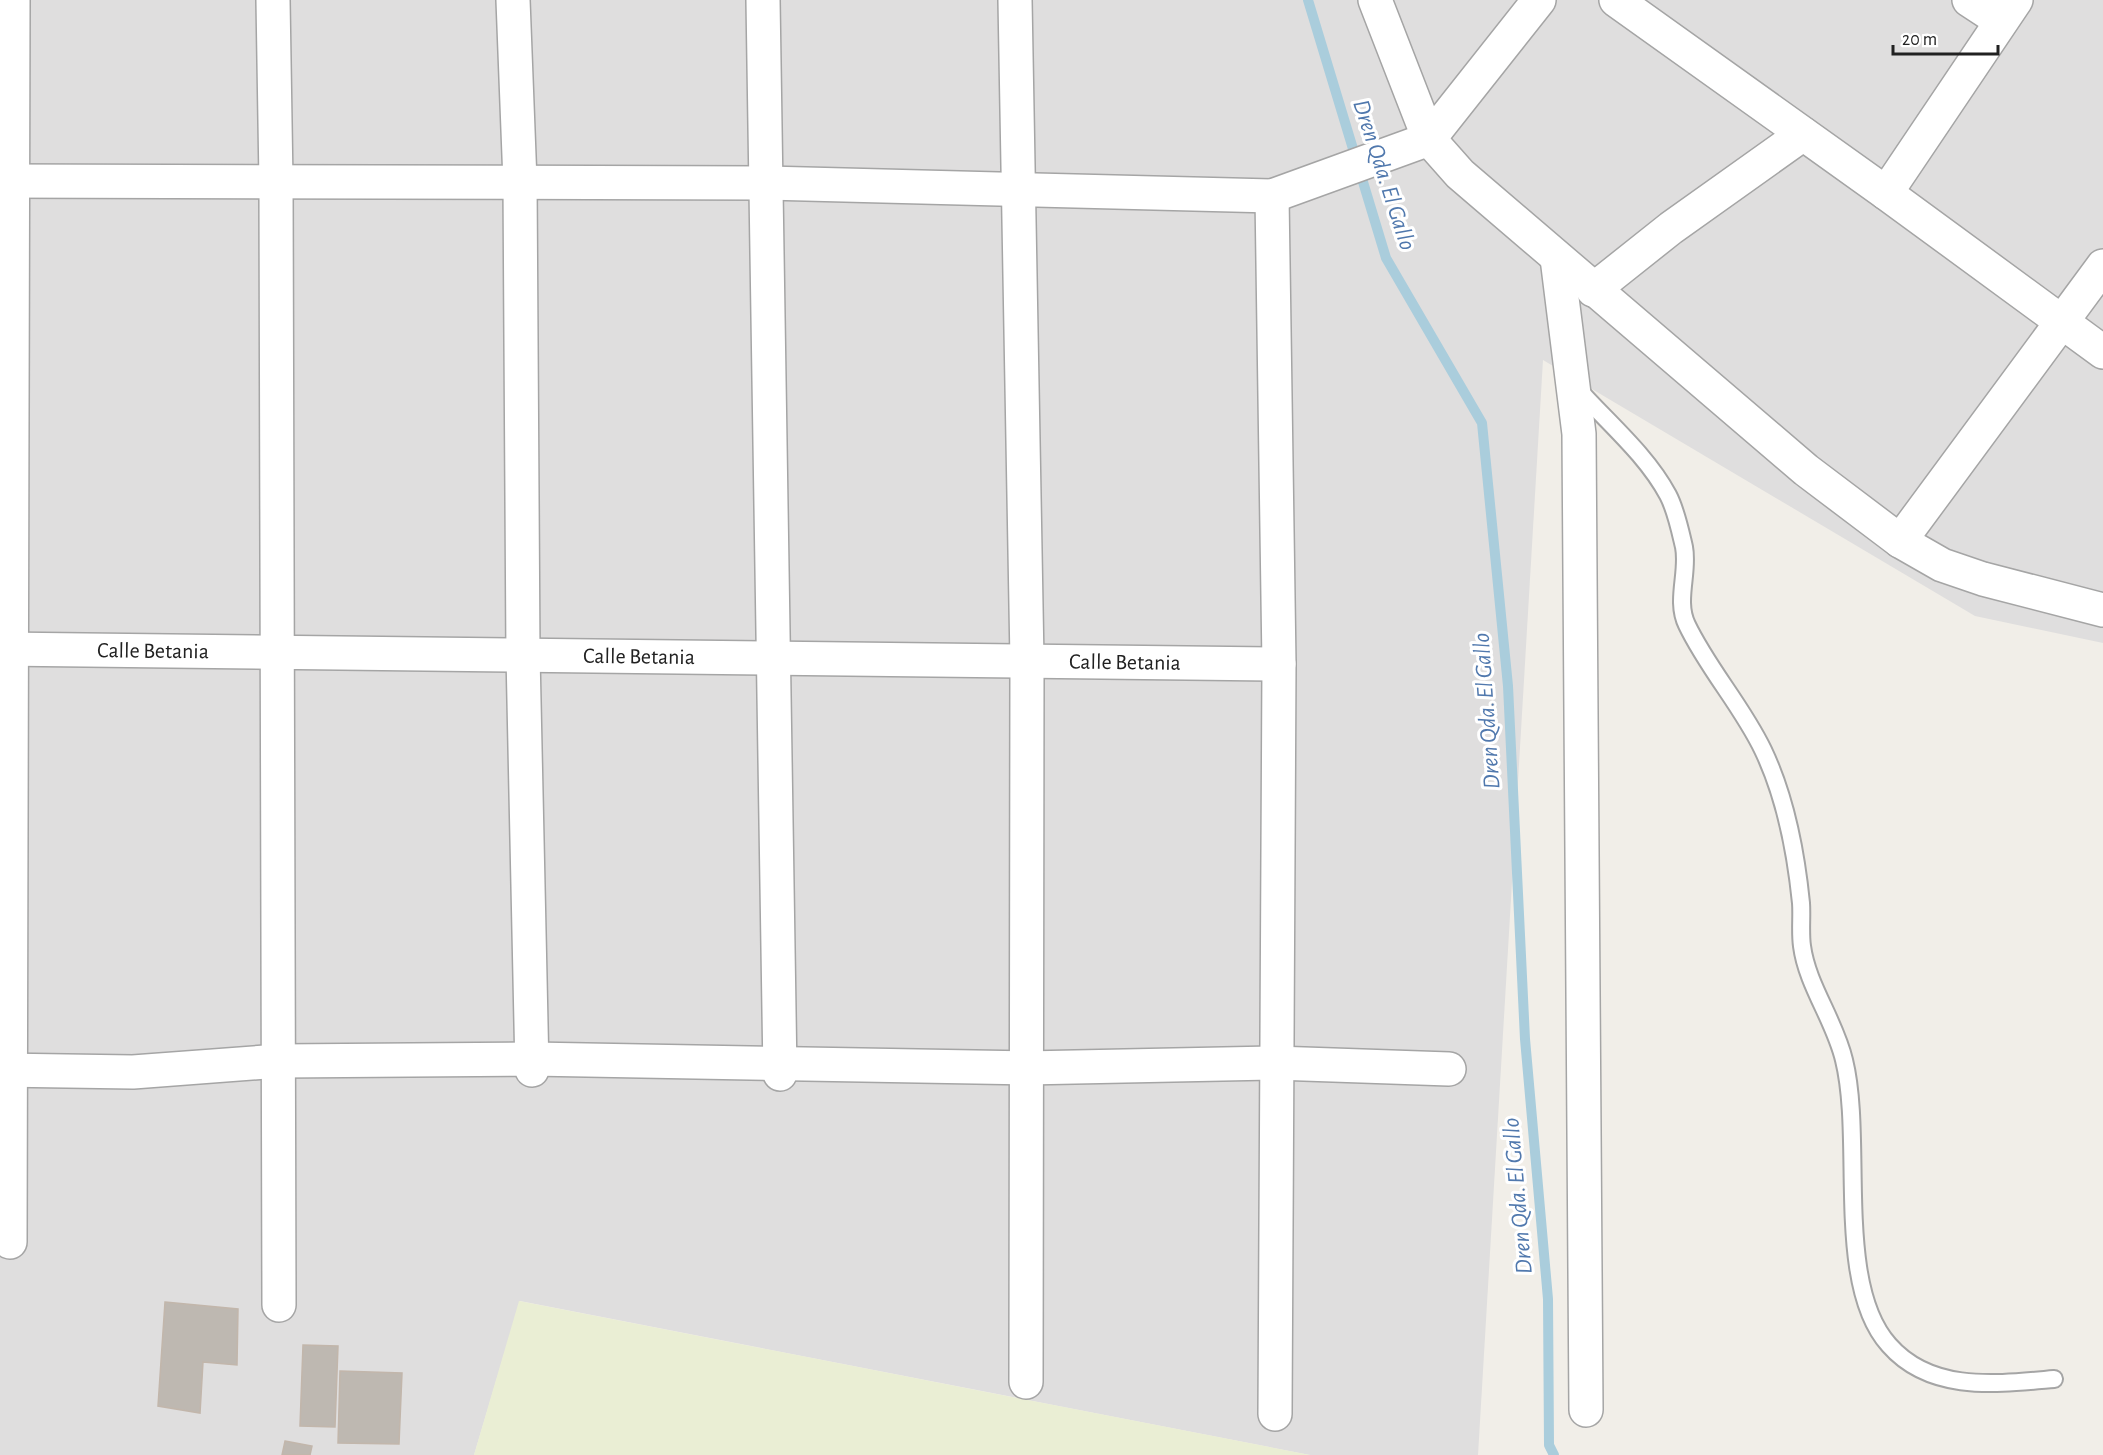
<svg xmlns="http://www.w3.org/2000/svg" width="2103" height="1455" viewBox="0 0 2103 1455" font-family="'Alegreya Sans',sans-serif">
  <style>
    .residential { fill: #dfdede }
    .farmland { fill: #eaeed4 }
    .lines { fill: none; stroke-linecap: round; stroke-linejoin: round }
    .stream { stroke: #aacddc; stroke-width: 10 }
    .building { fill: #beb8b1; stroke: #c2b6ab; stroke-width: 1.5 }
    .lane-casing { stroke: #a5a5a5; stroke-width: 20 }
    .street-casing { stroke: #a5a5a5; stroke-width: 36 }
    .lane { stroke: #fff; stroke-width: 16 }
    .street { stroke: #fff; stroke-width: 33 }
    .labels { text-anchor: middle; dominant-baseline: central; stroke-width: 6; stroke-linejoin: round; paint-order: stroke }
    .street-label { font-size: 22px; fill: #212121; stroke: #fff }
    .water-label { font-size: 24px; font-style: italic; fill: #5078ad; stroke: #fff }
  </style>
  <rect width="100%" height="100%" fill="#f1eee8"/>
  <path class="residential" d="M0 0H2103V643L1975 616 1543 360 1478 1455H1310L520 1301 474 1455H0Z"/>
  <path class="farmland" d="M519 1301 1310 1455H474Z"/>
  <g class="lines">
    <path class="stream" d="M1308 0 1386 258 1482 423 1508 686 1525 1039 1548 1299 1549 1445 1554 1455"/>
  </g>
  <g class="building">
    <path d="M165 1302 238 1309 237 1365 203 1362 200 1413 158 1406Z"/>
    <path d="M303 1345 338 1346 335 1427 300 1426Z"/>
    <path d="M340 1371 402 1373 399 1444 338 1443Z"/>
    <path d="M285 1441 312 1446 310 1455H282Z"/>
  </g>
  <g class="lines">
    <defs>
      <path id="lane" d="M1577 388C1607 422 1646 454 1668 495 1676 510 1680 530 1684 547 1689 572 1675 601 1687 625 1708 669 1742 706 1763 750 1785 796 1796 853 1801 903 1802 917 1800 932 1802 946 1807 985 1835 1021 1844 1060 1864 1140 1834 1284 1889 1345 1931 1393 1997 1384 2054 1379"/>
      <g id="street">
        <path d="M273 0 276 182 279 1305"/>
        <path d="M513 0 520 182 523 655 532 1070"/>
        <path d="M763 0 780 1074"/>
        <path d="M1015 0 1027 661 1026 1382"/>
        <path d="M1375 0 1429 139 1460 174 1806 470 1900 541 2103 266"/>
        <path d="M1616 0 1886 193 2103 352"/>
        <path d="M1969 0 2001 21"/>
        <path d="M1429 139 1539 0"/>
        <path d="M0 181 767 183 1272 196 1429 139"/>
        <path d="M1886 193 2016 0"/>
        <path d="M1272 196 1279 664 1275 1414"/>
        <path d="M1557 258 1579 434 1586 1410"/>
        <path d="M1593 290 1671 228 1803 134"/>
        <path d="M1900 541 1942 565 1983 579 2103 610"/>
        <path id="s1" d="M0 649 1279 664"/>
        <path d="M0 1070 133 1072 279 1061 532 1059 1026 1068 1275 1063 1449 1069"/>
        <path d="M10 1242 13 0"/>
      </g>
    </defs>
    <use href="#lane" class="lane-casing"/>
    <use href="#street" class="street-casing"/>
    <use href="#lane" class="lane"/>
    <use href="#street" class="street"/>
  </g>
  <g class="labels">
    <g class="street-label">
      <text stroke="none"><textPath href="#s1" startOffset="153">Calle Betania</textPath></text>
      <text stroke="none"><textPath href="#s1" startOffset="639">Calle Betania</textPath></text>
      <text stroke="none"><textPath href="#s1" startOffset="1125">Calle Betania</textPath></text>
    </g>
    <g class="water-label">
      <text transform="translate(1384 175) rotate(72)">Dren Qda. El Gallo</text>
      <text transform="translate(1487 711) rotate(-94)">Dren Qda. El Gallo</text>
      <text transform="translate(1518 1196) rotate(-95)">Dren Qda. El Gallo</text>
    </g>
  </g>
  <path d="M1893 45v9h105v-9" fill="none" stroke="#212121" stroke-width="3"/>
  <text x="1902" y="45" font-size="18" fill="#212121" stroke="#ffffff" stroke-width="4.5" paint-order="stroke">20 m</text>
</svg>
